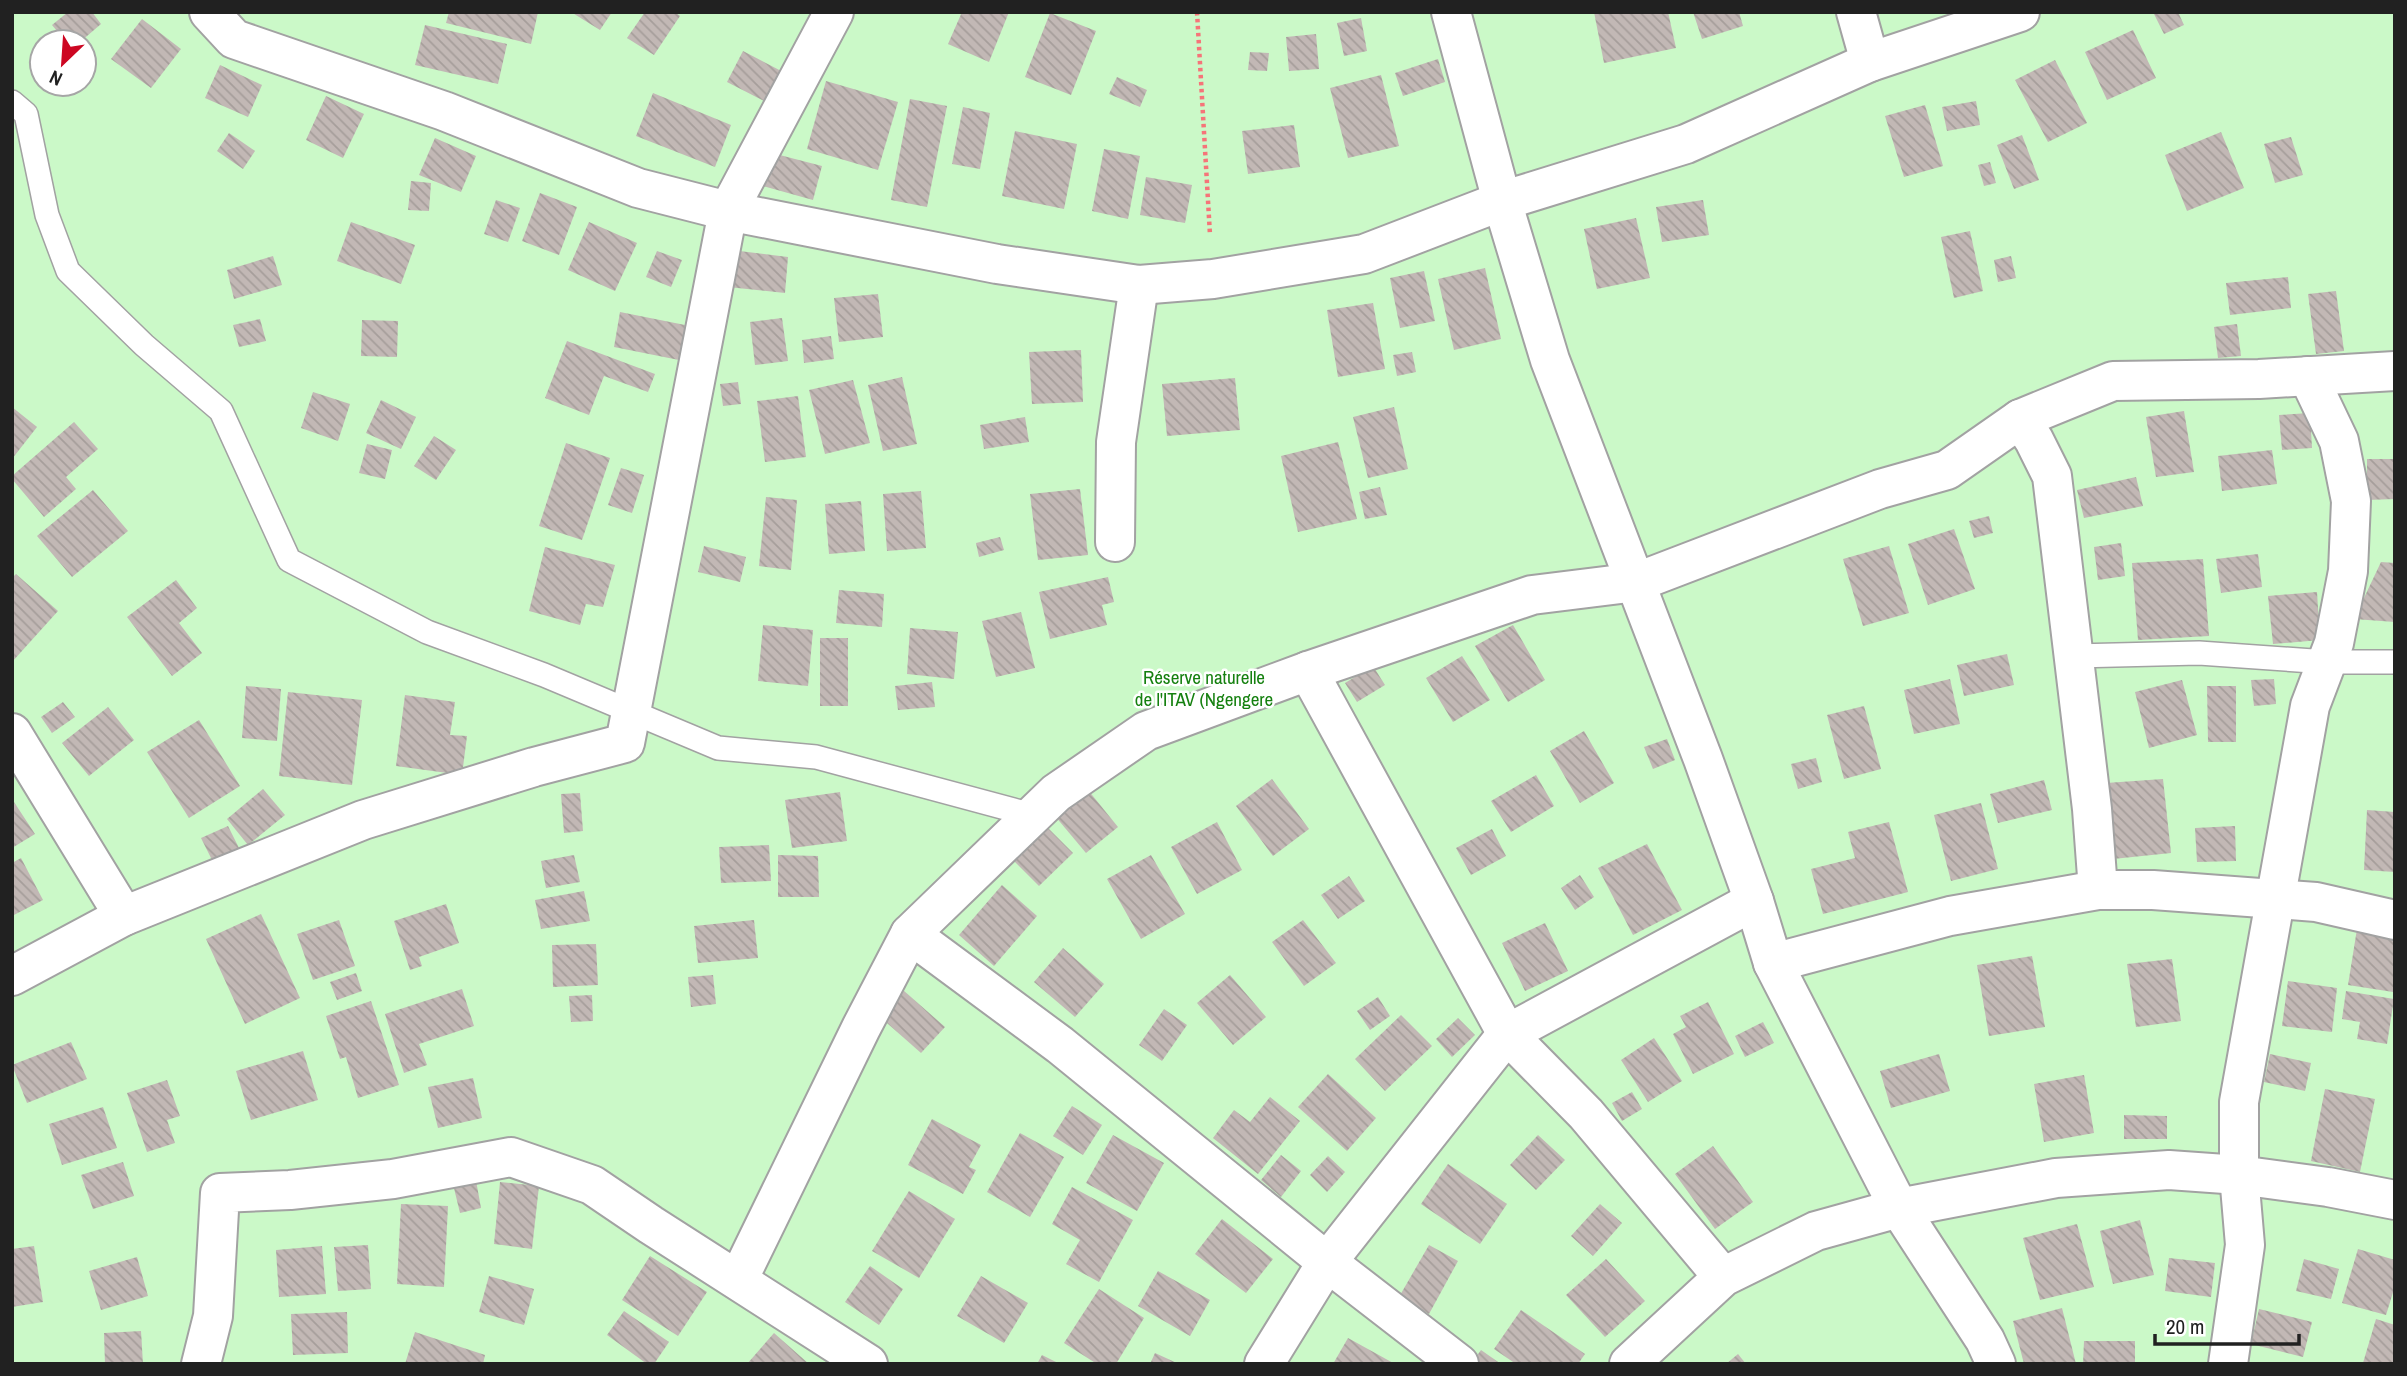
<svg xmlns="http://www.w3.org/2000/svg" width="2407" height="1376" viewBox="0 0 2407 1376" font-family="'Archivo Narrow',sans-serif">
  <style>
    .park { fill: #cbf9c8; fill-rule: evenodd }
    .building { fill: url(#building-back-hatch) }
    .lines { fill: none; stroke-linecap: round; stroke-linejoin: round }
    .service-casing { stroke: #a2a2a2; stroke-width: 26 }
    .minor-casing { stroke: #a2a2a2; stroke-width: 42 }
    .path { stroke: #f67479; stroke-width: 4.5; stroke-dasharray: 3.5 3.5; stroke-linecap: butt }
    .service { stroke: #fff; stroke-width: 23 }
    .minor { stroke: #fff; stroke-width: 38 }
    .labels { text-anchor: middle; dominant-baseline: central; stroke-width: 5; stroke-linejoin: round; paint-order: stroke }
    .park-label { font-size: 19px; fill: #15800f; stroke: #fff }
  </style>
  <defs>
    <pattern id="building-back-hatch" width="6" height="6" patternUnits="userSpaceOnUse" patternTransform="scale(1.75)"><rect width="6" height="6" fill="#c2b8b5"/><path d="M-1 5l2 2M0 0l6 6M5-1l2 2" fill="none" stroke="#a69e9b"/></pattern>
  </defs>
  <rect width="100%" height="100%" fill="#f1ede8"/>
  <path class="park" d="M12 12H2395V1364H12ZM42 42H84V84H42Z"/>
  <g class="building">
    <path d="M68 12H92L101 24 80 42H66L52 25Z"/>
    <path d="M449 12H538L531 44 446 23Z"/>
    <path d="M571 12H612L600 30Z"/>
    <path d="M645 12H675L680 16 654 55 627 38Z"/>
    <path d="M962 12H1009L989 62 948 44Z"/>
    <path d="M1594 12H1668L1676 48 1604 63Z"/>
    <path d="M1693 12H1739L1743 26 1702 39Z"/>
    <path d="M2153 12H2178L2184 25 2164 34Z"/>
    <path d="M1050 13 1096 31 1071 95 1025 77Z"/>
    <path d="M1361 18 1367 51 1344 56 1337 23Z"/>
    <path d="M142 19 181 49 151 88 111 59Z"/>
    <path d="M425 25 507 44 498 84 415 65Z"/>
    <path d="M2133 30 2156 78 2107 100 2085 52Z"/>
    <path d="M1316 34 1319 69 1289 71 1286 37Z"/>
    <path d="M743 51 785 73 768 103 727 82Z"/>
    <path d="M1250 52 1269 53 1267 71 1248 70Z"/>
    <path d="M1438 59 1445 82 1403 96 1395 73Z"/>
    <path d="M2055 60 2087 123 2048 142 2015 80Z"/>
    <path d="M220 65 262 85 248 117 205 98Z"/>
    <path d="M1381 75 1399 146 1348 158 1330 88Z"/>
    <path d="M1117 77 1147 90 1140 107 1109 94Z"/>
    <path d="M826 81 898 102 878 170 807 149Z"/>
    <path d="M653 93 731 125 715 167 636 136Z"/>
    <path d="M326 96 364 114 343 158 306 140Z"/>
    <path d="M910 99 947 106 927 207 891 200Z"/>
    <path d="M1976 101 1980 125 1947 131 1942 107Z"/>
    <path d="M1925 105 1943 166 1904 177 1885 116Z"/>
    <path d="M963 107 990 113 980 169 952 164Z"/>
    <path d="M1294 125 1300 167 1248 174 1242 131Z"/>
    <path d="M1015 131 1077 144 1064 209 1002 196Z"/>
    <path d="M2221 132 2244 188 2187 211 2165 155Z"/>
    <path d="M229 133 255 151 243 169 217 151Z"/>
    <path d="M2022 135 2039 180 2014 189 1997 145Z"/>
    <path d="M2291 137 2303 175 2275 183 2264 144Z"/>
    <path d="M435 138 476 156 461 192 419 175Z"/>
    <path d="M1104 149 1140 156 1128 219 1092 211Z"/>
    <path d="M768 152 822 166 813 200 759 185Z"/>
    <path d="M1990 162 1996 183 1984 186 1978 165Z"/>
    <path d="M1146 177 1192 185 1185 223 1140 215Z"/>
    <path d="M411 181 431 183 429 211 408 210Z"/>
    <path d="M540 193 577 207 559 255 522 241Z"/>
    <path d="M496 200 520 208 508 242 484 234Z"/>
    <path d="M1703 200 1709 235 1662 242 1656 207Z"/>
    <path d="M1636 218 1650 278 1597 289 1584 229Z"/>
    <path d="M351 222 415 245 401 284 337 261Z"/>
    <path d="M589 222 637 243 615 291 568 270Z"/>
    <path d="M1970 231 1983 291 1954 298 1941 237Z"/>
    <path d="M731 250 788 257 785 293 728 287Z"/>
    <path d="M657 251 682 260 671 287 646 277Z"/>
    <path d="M273 256 282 285 234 299 227 270Z"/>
    <path d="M2011 256 2016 278 1998 282 1994 260Z"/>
    <path d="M1485 268 1501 339 1454 350 1438 279Z"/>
    <path d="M1424 271 1435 321 1400 328 1390 278Z"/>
    <path d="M2288 277 2291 308 2230 315 2226 283Z"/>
    <path d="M2336 291 2344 351 2316 354 2308 294Z"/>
    <path d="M878 294 883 337 839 342 834 298Z"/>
    <path d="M1373 303 1385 369 1338 377 1327 310Z"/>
    <path d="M620 312 685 325 679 360 614 347Z"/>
    <path d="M782 318 788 361 755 365 750 322Z"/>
    <path d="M260 319 266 341 239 347 233 325Z"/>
    <path d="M362 320 398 321 397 357 361 356Z"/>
    <path d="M2237 324 2241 356 2218 358 2214 327Z"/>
    <path d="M831 336 834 359 804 363 802 340Z"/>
    <path d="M567 341 655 374 648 392 604 376 589 415 545 398Z"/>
    <path d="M1081 350 1083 402 1032 404 1029 352Z"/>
    <path d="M1412 352 1416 372 1397 376 1393 355Z"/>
    <path d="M902 377 917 444 883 451 868 385Z"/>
    <path d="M1235 378 1240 430 1167 436 1162 384Z"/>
    <path d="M853 380 870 443 825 454 809 390Z"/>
    <path d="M738 382 741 404 723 406 720 384Z"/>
    <path d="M313 392 350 404 338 441 301 428Z"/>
    <path d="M798 396 806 457 765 462 757 401Z"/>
    <path d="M381 400 416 417 401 449 366 433Z"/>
    <path d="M12 407 37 427 12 459Z"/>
    <path d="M1394 407 1408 469 1368 478 1353 417Z"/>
    <path d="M2184 411 2194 472 2156 477 2146 417Z"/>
    <path d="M2310 413 2312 448 2282 450 2279 415Z"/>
    <path d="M1025 417 1029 442 984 449 980 425Z"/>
    <path d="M74 422 98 449 66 477 76 489 44 517 12 479V476Z"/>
    <path d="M434 436 456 450 436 480 414 466Z"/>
    <path d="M1338 442 1357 519 1298 532 1281 456Z"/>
    <path d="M566 443 610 458 582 540 539 526Z"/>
    <path d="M367 444 392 450 385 479 359 473Z"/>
    <path d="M2272 450 2277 484 2222 491 2218 456Z"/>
    <path d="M2367 459H2395V499L2367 500Z"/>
    <path d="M621 468 644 475 632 513 608 505Z"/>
    <path d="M2136 477 2143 506 2084 518 2077 490Z"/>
    <path d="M1380 487 1387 515 1365 519 1359 492Z"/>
    <path d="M1080 489 1088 555 1038 560 1030 494Z"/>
    <path d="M93 490 128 531 72 577 37 536Z"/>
    <path d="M921 491 926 548 887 551 883 494Z"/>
    <path d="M766 497 797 500 791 570 759 566Z"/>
    <path d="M861 501 865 551 829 554 825 504Z"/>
    <path d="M1989 516 1993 533 1974 538 1969 521Z"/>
    <path d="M1954 529 1975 589 1928 605 1908 544Z"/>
    <path d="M1000 537 1004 550 979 557 976 543Z"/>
    <path d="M2121 543 2125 576 2098 580 2094 547Z"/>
    <path d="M704 546 746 557 740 582 698 572Z"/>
    <path d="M1889 546 1909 613 1863 626 1843 559Z"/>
    <path d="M545 547 615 565 603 607 586 604 580 625 529 611Z"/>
    <path d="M2258 554 2262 587 2221 593 2216 559Z"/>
    <path d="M2203 559 2209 636 2138 640 2132 563Z"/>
    <path d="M2381 562 2395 563V622L2354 619Z"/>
    <path d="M16 574 58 611 12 662V578Z"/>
    <path d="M1108 577 1114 602 1102 605 1107 625 1050 639 1039 592Z"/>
    <path d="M176 580 197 608 179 623 202 653 172 676 127 617Z"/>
    <path d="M839 590 884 594 882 627 836 623Z"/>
    <path d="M2317 592 2320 640 2273 644 2268 596Z"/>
    <path d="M1021 612 1035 668 996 677 982 621Z"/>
    <path d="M763 625 813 630 808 686 758 681Z"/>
    <path d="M1513 625 1545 680 1508 702 1475 646Z"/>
    <path d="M910 628 958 632 954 679 907 674Z"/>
    <rect x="820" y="638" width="28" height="68"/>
    <path d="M2007 654 2014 685 1964 696 1957 665Z"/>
    <path d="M1462 656 1490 700 1453 722 1426 678Z"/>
    <path d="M1373 666 1385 685 1357 702 1345 683Z"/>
    <path d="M1950 679 1960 724 1914 734 1904 690Z"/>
    <path d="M2274 679 2276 704 2254 706 2251 680Z"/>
    <path d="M2182 680 2197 735 2149 748 2135 692Z"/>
    <path d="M932 682 935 707 898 710 895 686Z"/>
    <path d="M246 686 281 689 277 741 242 738Z"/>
    <path d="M2207 686H2236V742H2208Z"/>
    <path d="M288 692 362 700 352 785 279 776Z"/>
    <path d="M405 695 455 702 450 735 467 736 462 775 396 766Z"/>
    <path d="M63 702 75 717 52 733 41 717Z"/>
    <path d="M1864 706 1881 769 1844 779 1827 715Z"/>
    <path d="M108 707 134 740 89 776 62 743Z"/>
    <path d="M199 720 240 786 189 818 147 752Z"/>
    <path d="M1584 731 1614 783 1580 803 1550 751Z"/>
    <path d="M1667 739 1675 760 1653 769 1644 747Z"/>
    <path d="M1816 758 1822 782 1798 789 1791 764Z"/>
    <path d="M1536 775 1554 806 1511 832 1491 801Z"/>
    <path d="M1272 779 1309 829 1273 856 1236 806Z"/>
    <path d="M2163 779 2171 853 2113 859 2106 783Z"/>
    <path d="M2044 780 2052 810 1998 823 1990 794Z"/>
    <path d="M263 789 285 815 248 845 227 819Z"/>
    <path d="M1088 790 1118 827 1086 853 1055 816Z"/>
    <path d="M840 792 847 841 792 848 785 800Z"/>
    <path d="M580 793 583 831 564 833 561 794Z"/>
    <path d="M12 799 35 834 12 848Z"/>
    <path d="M1981 803 1998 869 1951 881 1934 815Z"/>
    <path d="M2367 810 2395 812V872L2364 870Z"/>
    <path d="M1217 822 1242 870 1197 894 1171 847Z"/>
    <path d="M1889 822 1908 892 1823 914 1811 869 1855 858 1848 832Z"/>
    <path d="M228 826 242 854 215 866 201 838Z"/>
    <path d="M2235 826 2236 861 2197 862 2195 828Z"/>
    <path d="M1047 827 1073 853 1039 886 1014 861Z"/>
    <path d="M1492 829 1506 856 1471 875 1456 848Z"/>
    <path d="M1647 844 1682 910 1633 935 1598 868Z"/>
    <path d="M769 845 771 881 721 883 719 847Z"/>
    <path d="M574 855 580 882 546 888 541 861Z"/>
    <path d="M778 855 818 856 819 897H778Z"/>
    <path d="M1151 855 1185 914 1141 939 1107 879Z"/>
    <path d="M21 858 43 900 12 916V863Z"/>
    <path d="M1580 875 1594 897 1575 910 1561 888Z"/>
    <path d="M1349 876 1365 901 1338 919 1321 895Z"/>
    <path d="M1002 885 1037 916 994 966 959 935Z"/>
    <path d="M584 891 590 921 541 929 535 900Z"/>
    <path d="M446 904 459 943 419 957 422 966 410 970 394 921Z"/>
    <path d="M261 914 300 998 245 1024 206 939Z"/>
    <path d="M339 920 355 966 313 980 297 934Z"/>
    <path d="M754 920 758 958 698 963 694 926Z"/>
    <path d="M1303 920 1336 963 1304 986 1272 942Z"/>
    <path d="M1545 923 1568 971 1525 991 1502 943Z"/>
    <path d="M2357 929 2395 935 2393 992 2348 985Z"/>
    <path d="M596 944 598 985 553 987 552 945Z"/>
    <path d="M1063 948 1104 984 1075 1017 1034 982Z"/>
    <path d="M2032 956 2045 1027 1989 1036 1977 965Z"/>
    <path d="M2172 959 2181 1021 2136 1027 2127 964Z"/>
    <path d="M356 973 362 991 337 1000 330 982Z"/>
    <path d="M713 975 716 1004 691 1007 688 977Z"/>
    <path d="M1230 975 1266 1017 1233 1045 1197 1003Z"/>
    <path d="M2288 981 2337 988 2332 1032 2282 1026Z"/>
    <path d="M462 989 474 1026 419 1044 427 1065 404 1073 385 1014Z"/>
    <path d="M903 990 945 1027 921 1053 879 1016Z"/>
    <path d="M2346 991 2394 999 2387 1044 2357 1039 2360 1022 2342 1019Z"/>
    <path d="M592 995 593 1021 571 1022 569 996Z"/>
    <path d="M1378 997 1390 1016 1370 1030 1357 1011Z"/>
    <path d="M371 1001 399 1085 358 1098 346 1057 340 1059 326 1016Z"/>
    <path d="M1708 1002 1734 1054 1693 1074 1673 1034 1686 1027 1680 1016Z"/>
    <path d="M1164 1009 1187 1025 1162 1061 1139 1045Z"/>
    <path d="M1401 1015 1432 1046 1385 1091 1355 1059Z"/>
    <path d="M1458 1018 1475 1035 1452 1057 1436 1039Z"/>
    <path d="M1763 1022 1774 1043 1745 1057 1735 1036Z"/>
    <path d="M1654 1038 1682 1081 1648 1102 1621 1060Z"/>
    <path d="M71 1042 87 1079 27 1103 12 1065Z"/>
    <path d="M303 1051 318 1100 251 1120 236 1071Z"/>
    <path d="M1939 1054 1950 1091 1891 1108 1880 1071Z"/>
    <path d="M2270 1054 2311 1063 2305 1091 2264 1082Z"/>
    <path d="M1328 1074 1376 1118 1347 1151 1298 1107Z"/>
    <path d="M2084 1075 2094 1133 2044 1142 2034 1084Z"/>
    <path d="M473 1078 482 1118 438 1128 428 1087Z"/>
    <path d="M167 1080 180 1116 167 1120 175 1143 147 1152 127 1093Z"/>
    <path d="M2325 1089 2375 1099 2360 1172 2311 1161Z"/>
    <path d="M1632 1092 1642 1109 1622 1121 1612 1103Z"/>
    <path d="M1270 1097 1300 1121 1258 1174 1213 1138 1234 1110 1250 1122Z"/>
    <path d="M1072 1106 1102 1125 1083 1155 1053 1136Z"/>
    <path d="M103 1107 117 1148 62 1165 49 1124Z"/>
    <path d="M2124 1115 2167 1116V1139H2124Z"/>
    <path d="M932 1119 981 1145 969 1167 976 1170 963 1194 908 1165Z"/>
    <path d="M1020 1133 1064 1157 1030 1217 987 1192Z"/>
    <path d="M1113 1135 1164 1163 1137 1211 1086 1183Z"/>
    <path d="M1538 1135 1565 1160 1536 1190 1510 1165Z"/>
    <path d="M1713 1146 1753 1202 1715 1229 1675 1174Z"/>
    <path d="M1281 1155 1301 1171 1281 1197 1261 1180Z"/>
    <path d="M1328 1156 1345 1172 1327 1192 1310 1175Z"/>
    <path d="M123 1162 134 1196 93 1209 81 1175Z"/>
    <path d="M1448 1164 1507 1204 1480 1244 1421 1204Z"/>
    <path d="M475 1175 481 1208 460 1213 452 1180Z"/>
    <path d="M500 1182 539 1186 532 1249 494 1244Z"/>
    <path d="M1072 1187 1133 1220 1099 1282 1066 1264 1080 1240 1052 1224Z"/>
    <path d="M909 1191 955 1219 919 1278 872 1251Z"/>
    <path d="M401 1204 448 1206 444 1287 397 1284Z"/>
    <path d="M1600 1204 1622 1223 1593 1256 1571 1236Z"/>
    <path d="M1222 1219 1273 1259 1246 1293 1195 1254Z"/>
    <path d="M2140 1220 2154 1275 2113 1284 2100 1231Z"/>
    <path d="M2077 1224 2094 1287 2040 1300 2023 1238Z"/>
    <path d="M368 1245 371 1289 338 1291 334 1247Z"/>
    <path d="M1429 1245 1458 1261 1429 1314 1399 1297Z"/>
    <path d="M34 1246 43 1302 12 1307V1249Z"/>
    <path d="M322 1246 326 1294 279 1297 276 1250Z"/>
    <path d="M2358 1249 2395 1260V1286L2386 1315 2342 1303Z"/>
    <path d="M650 1256 707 1292 678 1336 622 1300Z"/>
    <path d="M137 1257 148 1296 101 1310 89 1271Z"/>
    <path d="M2169 1258 2215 1263 2211 1297 2165 1291Z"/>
    <path d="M1606 1259 1645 1301 1605 1337 1566 1295Z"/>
    <path d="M2304 1259 2339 1269 2331 1299 2296 1291Z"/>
    <path d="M870 1266 903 1289 879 1325 845 1302Z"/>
    <path d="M1158 1271 1210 1300 1190 1336 1138 1306Z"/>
    <path d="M489 1276 534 1289 524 1325 479 1312Z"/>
    <path d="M981 1276 1028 1303 1004 1343 957 1316Z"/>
    <path d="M1099 1289 1144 1318 1116 1364H1097L1064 1343Z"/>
    <path d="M2062 1308 2076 1364H2024L2013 1321Z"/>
    <path d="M2259 1309 2312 1322 2303 1357 2251 1344Z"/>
    <path d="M1521 1310 1585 1354 1578 1364H1516L1494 1349Z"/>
    <path d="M624 1311 669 1342 654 1364H647L607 1335Z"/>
    <path d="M347 1312 348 1353 293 1355 291 1314Z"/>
    <path d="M2376 1319 2395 1325V1364L2363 1363Z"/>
    <path d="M141 1331 143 1364H105L104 1333Z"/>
    <path d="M415 1332 485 1355 483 1364H405Z"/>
    <path d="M774 1333 809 1364H747Z"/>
    <path d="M1348 1338 1395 1364H1333Z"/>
    <path d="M2084 1341H2135V1364H2083Z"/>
    <path d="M1481 1350 1501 1364H1471Z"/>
    <path d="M1155 1353 1179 1364H1150Z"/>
    <path d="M1738 1354 1746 1364H1726Z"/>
    <path d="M1042 1355 1060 1364H1037Z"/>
  </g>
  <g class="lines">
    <defs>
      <g id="service">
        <path d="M12 102 26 114 47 215 68 271 144 345 221 411 289 560 427 632 544 675 718 748 816 757 1032 815"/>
        <path d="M2074 656 2199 653 2327 662H2395"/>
      </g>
      <g id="minor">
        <path d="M209 12 234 39 444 111 638 188 728 211 997 264 1139 285 1213 279 1364 254 1502 201 1686 144 1870 62 2020 12"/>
        <path d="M1451 12 1502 201 1550 360 1703 759 1754 901 1773 963 1899 1208 1985 1340 1996 1364"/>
        <path d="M1856 12 1870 62"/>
        <path d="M2020 419 2034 440 2052 476 2092 809 2098 890"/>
        <path d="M1115 542 1116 442 1139 285"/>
        <path d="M1308 671 1507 1034 1586 1114 1723 1277"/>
        <path d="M12 733 124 916"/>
        <path d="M910 934 1060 1045 1327 1262 1459 1364"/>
        <path d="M1773 963 1950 916 2098 890H2153L2316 902 2395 920"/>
        <path d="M12 976 124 916 363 820 534 767 625 743 728 211 834 12"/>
        <path d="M738 1280 861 1028 910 934 1056 793 1146 731 1308 671 1532 595 1637 582 1880 489 1947 470 2020 419 2113 381 2259 379 2395 371"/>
        <path d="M201 1364 213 1316 220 1193 290 1190 393 1179 511 1157 592 1185 651 1225 868 1364"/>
        <path d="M1264 1364 1327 1262 1507 1034 1754 901"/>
        <path d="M1629 1364 1723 1277 1816 1231 1899 1208 2056 1178 2169 1170 2239 1175 2328 1187 2395 1200"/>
        <path d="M2228 1364 2245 1245 2239 1175V1102L2310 706 2334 643 2348 571 2351 501 2339 441 2308 376"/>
      </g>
    </defs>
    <use href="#service" class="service-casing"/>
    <use href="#minor" class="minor-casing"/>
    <path class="path" d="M1197 12 1210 235"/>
    <use href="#service" class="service"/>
    <use href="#minor" class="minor"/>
  </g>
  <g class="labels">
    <g class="park-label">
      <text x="1204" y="677">Réserve naturelle<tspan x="1204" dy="22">de l'ITAV (Ngengere</tspan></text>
    </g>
  </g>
  <rect width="2407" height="1376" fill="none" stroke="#212121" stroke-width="28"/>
  <g transform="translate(63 63) rotate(205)"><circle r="33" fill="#ffffff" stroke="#a6a6a6" stroke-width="2"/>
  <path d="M0-5L12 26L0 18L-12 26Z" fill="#cd0622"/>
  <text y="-10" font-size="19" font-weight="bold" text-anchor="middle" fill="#212121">N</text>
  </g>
  <path d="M2155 1334v10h144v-10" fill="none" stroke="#212121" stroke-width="3.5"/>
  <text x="2166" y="1334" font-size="21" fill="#212121" stroke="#ffffff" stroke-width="5" paint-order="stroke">20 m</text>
</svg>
